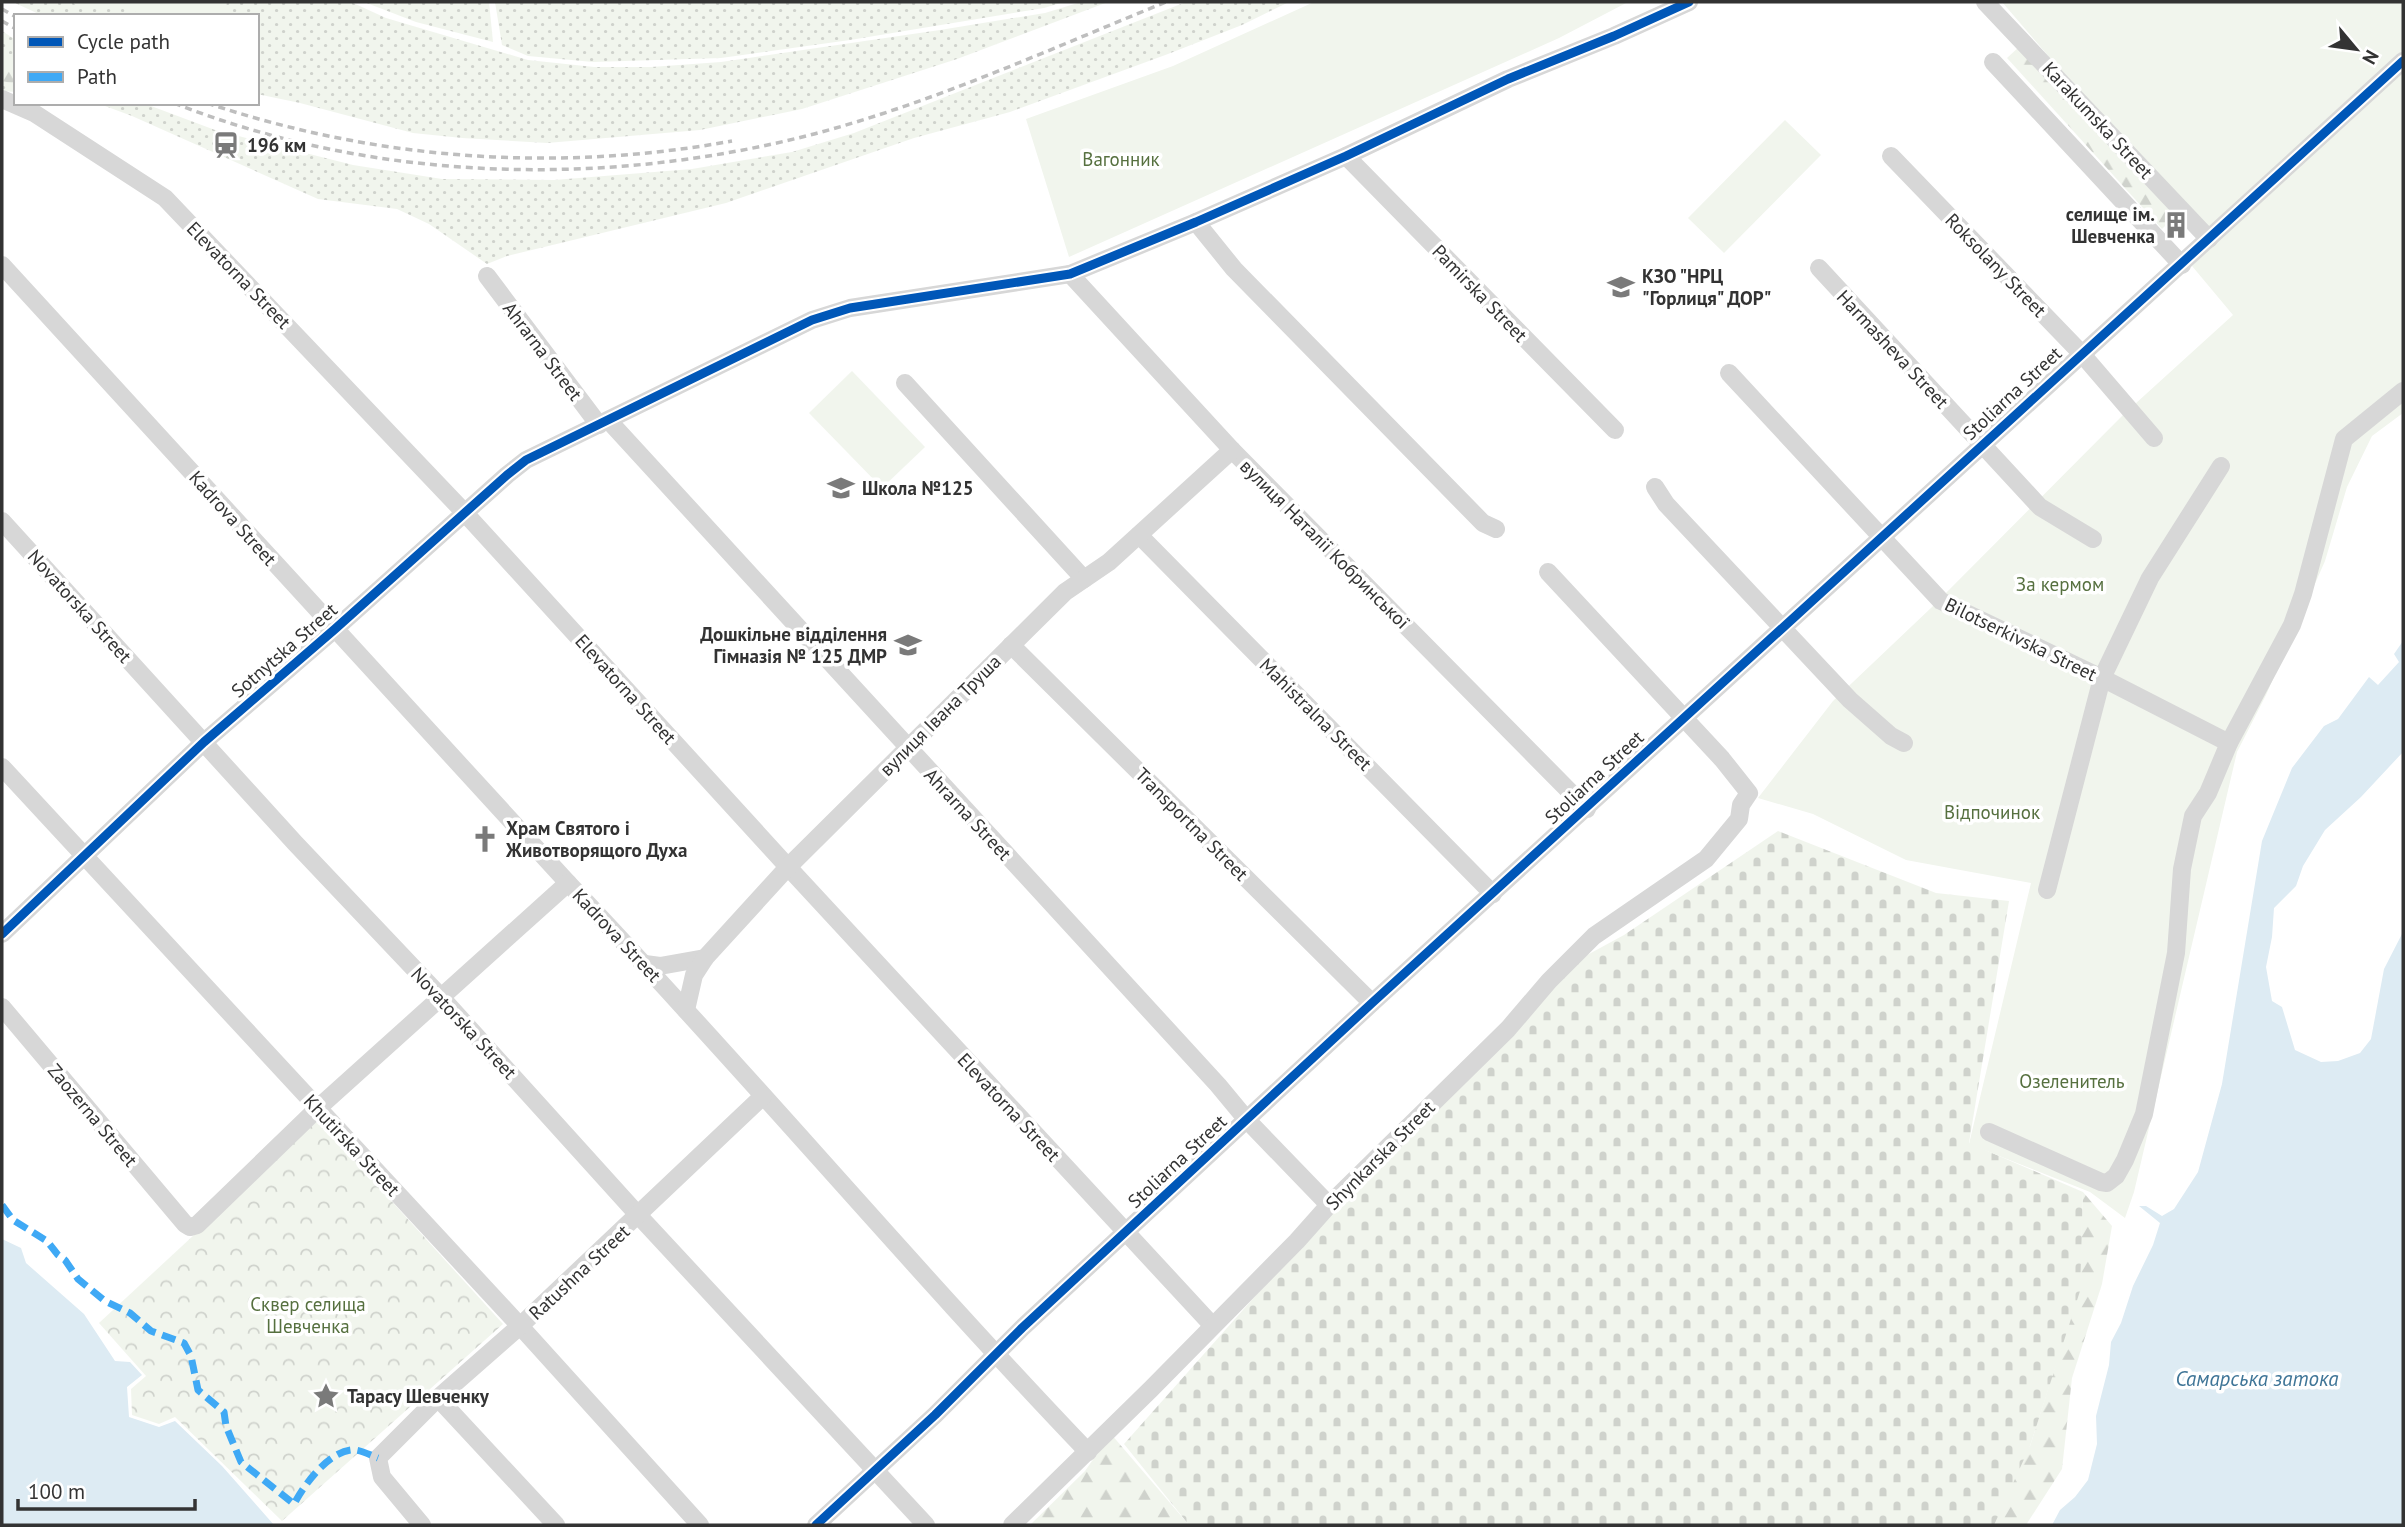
<svg xmlns="http://www.w3.org/2000/svg" width="2405" height="1527" viewBox="0 0 2405 1527" font-family="'PT Sans',sans-serif">
  <style>
    .grass { fill: url(#grass-dots) }
    .forest { fill: url(#forest-firs) }
    .cemetery { fill: url(#cemetery-stones) }
    .park { fill: url(#park-crowns) }
    .garden { fill: #f1f5ed }
    .water { fill: #ddebf3 }
    .lines { fill: none; stroke-linecap: round; stroke-linejoin: round }
    .minor { stroke: #d7d7d7; stroke-width: 18 }
    .rail { stroke: #bebebe; stroke-width: 3.5; stroke-dasharray: 7 5; stroke-linecap: butt }
    .quiet { stroke: #3fa9f5; stroke-width: 7; stroke-dasharray: 14 7; stroke-linecap: butt }
    .cycleway-casing { stroke: #fff; stroke-width: 13 }
    .cycleway { stroke: #0057b8; stroke-width: 9 }
    .labels { text-anchor: middle; dominant-baseline: central; stroke-width: 7; stroke-linejoin: round; paint-order: stroke }
    .street-label { font-size: 19px; fill: #333; stroke: #fff }
    .poi-label { font-size: 19px; font-weight: bold; fill: #333; stroke: #fff; text-anchor: start }
    .park-label { font-size: 19px; fill: #56703f; stroke: #fff }
    .water-label { font-size: 21px; font-style: italic; fill: #3f7597; stroke: #fff }
  </style>
  <defs>
    <pattern id="grass-dots" width="8" height="8" patternUnits="userSpaceOnUse" patternTransform="scale(1.75)"><rect width="8" height="8" fill="#f1f5ed"/><path d="M2 2h.1M6 6h.1" fill="none" stroke="#cfd2cc" stroke-width="1.8" stroke-linecap="round"/></pattern>
    <pattern id="forest-firs" width="22" height="20" patternUnits="userSpaceOnUse" patternTransform="scale(1.75)"><rect width="22" height="20" fill="#f1f5ed"/><path d="M5 1l3.5 6h-7zM16 11l3.5 6h-7z" fill="#cfd2cc"/></pattern>
    <pattern id="cemetery-stones" width="16" height="16" patternUnits="userSpaceOnUse" patternTransform="scale(1.75)"><rect width="16" height="16" fill="#f1f5ed"/><path d="M2 7V4a2 2 0 0 1 4 0v3zM10 15v-3a2 2 0 0 1 4 0v3z" fill="#cfd2cc"/></pattern>
    <pattern id="park-crowns" width="20" height="18" patternUnits="userSpaceOnUse" patternTransform="scale(1.75)"><rect width="20" height="18" fill="#f1f5ed"/><path d="M2 6a3 3 0 1 1 6 0M12 15a3 3 0 1 1 6 0" fill="none" stroke="#cfd2cc"/></pattern>
  </defs>
  <rect width="100%" height="100%" fill="#fff"/>
  <g class="grass">
    <path d="M13 2H351L386 18 528 60 594 67H651L721 62 940 30 1045 13 1081 2H1108L957 59 802 109 700 130 547 143 462 138 413 133 300 103 257 94V16H43Z"/>
    <path d="M364 2H489L493 42 416 22Z"/>
    <path d="M495 2H1064L1044 8 850 40 721 58 593 62 528 56 502 45Z"/>
    <path d="M1186 2H1289L1242 25 1168 54 1010 112 914 138 726 203 507 256 487 264 429 224 397 209 318 199 132 116 97 103H143L215 130 353 165 442 179 554 180 692 169 792 152 854 133Z"/>
    <path d="M2 31 16 40V92L2 91Z"/>
  </g>
  <g class="forest">
    <path d="M2020 46 2177 214 2162 229 2007 58Z"/>
    <path d="M2 50 16 61V84L2 81Z"/>
    <path d="M2083 1192 2112 1226 2102 1284 2072 1378 2062 1469 2026 1525H1969L2030 1446 2079 1291Z"/>
    <path d="M1111 1434 1189 1525H1030L1085 1471Z"/>
  </g>
  <path class="cemetery" d="M1778 831 1936 893 2009 901 1969 1143 2083 1192 2080 1291 2030 1446 1994 1525H1189L1124 1444 1329 1213 1565 967 1624 935Z"/>
  <path class="park" d="M318 1120 503 1324 282 1521 175 1417 159 1424 132 1415 131 1389 146 1376 99 1323Z"/>
  <g class="garden">
    <path d="M73 2H227L224 16H145L124 7 86 5 78 9Z"/>
    <path d="M1314 2H1628L1559 38 1069 257 1026 119 1173 66Z"/>
    <path d="M2002 2H2403V413L2372 436 2347 487 2325 561 2266 695 2237 752 2134 1192 2125 1218 2090 1192 1969 1144 2031 883 1906 860 1813 814 1758 798 1833 701 1932 607 2124 414 2233 315 2192 266 2220 239 2051 59Z"/>
    <path d="M1785 120 1821 155 1724 253 1688 218Z"/>
    <path d="M852 371 925 447 882 488 809 413Z"/>
  </g>
  <g class="water">
    <path d="M2403 641V752L2361 797 2325 830 2303 866 2296 886 2274 908 2272 937 2266 967 2272 1001 2282 1007 2295 1050 2321 1062 2338 1061 2360 1053 2371 1039 2384 969 2403 932V1525H2052L2060 1510 2075 1497 2088 1480 2097 1444 2096 1416 2109 1365 2111 1342 2121 1323 2133 1286 2153 1245 2160 1223 2139 1206H2146L2162 1216 2174 1209 2198 1172 2222 1084 2262 841 2292 768 2324 726 2338 719 2369 677 2378 685 2399 662 2394 654Z"/>
    <path d="M2 1239 21 1248 26 1263 84 1314 115 1361 130 1362 142 1375 127 1387 129 1417 159 1427 175 1421 222 1466 274 1525H2Z"/>
  </g>
  <g class="lines">
    <g class="minor">
      <path d="M1985 2 2209 239"/>
      <path d="M1993 62 2182 265"/>
      <path d="M2 99 34 113 165 198 464 512 788 867 1212 1325"/>
      <path d="M1346 156 1615 430"/>
      <path d="M1891 156 2081 353 2154 438"/>
      <path d="M1196 222 1234 269 1483 523 1496 529"/>
      <path d="M2 265 568 883C745 1069 910 1266 1088 1452"/>
      <path d="M1819 268 2040 507 2093 539"/>
      <path d="M1070 274 1232 450 1587 809"/>
      <path d="M487 276 599 425"/>
      <path d="M1729 373 1941 601 2102 678 2229 743"/>
      <path d="M905 383 1084 579"/>
      <path d="M609 421 1218 1085 1247 1120 1329 1205"/>
      <path d="M1655 487 1666 504 1850 700 1891 736 1904 743"/>
      <path d="M2 521 295 843 440 996 639 1216 926 1525"/>
      <path d="M1139 535 1493 894"/>
      <path d="M1011 645 1372 1003"/>
      <path d="M2 767 520 1326 700 1525"/>
      <path d="M2047 890 2102 678 2150 578 2221 466"/>
      <path d="M2 934 204 742 335 629 507 475 526 460 812 320 850 308 1070 274 1196 222 1346 156 1508 79 1614 36 1689 2"/>
      <path d="M645 964 660 966 705 958"/>
      <path d="M2 1007 185 1224 190 1227 197 1225 318 1108 568 883"/>
      <path d="M686 1010 694 975 705 958 788 867 1065 592 1109 562 1232 450"/>
      <path d="M1989 1132 2101 1182 2107 1183 2116 1176 2125 1160 2144 1114 2176 953 2182 869 2193 816 2208 793 2229 743 2292 625 2303 594 2344 439 2403 391"/>
      <path d="M438 1398 556 1525"/>
      <path d="M422 1525 382 1477 378 1458 438 1398 520 1326 763 1096"/>
      <path d="M816 1525 935 1415 1022 1328 1372 1003 2403 61"/>
      <path d="M1012 1525 1151 1389 1297 1241 1329 1205 1508 1029 1549 981 1594 936 1706 859 1739 819 1741 805 1749 793 1722 759 1548 572"/>
    </g>
    <g class="rail">
      <path d="M2 9 16 17"/>
      <path d="M2 21 16 29"/>
      <path d="M174 103C376 183 606 188 814 134 935 102 1050 49 1166 2"/>
      <path d="M207 103C376 160 557 173 732 141"/>
    </g>
    <path class="quiet" d="M2 1205 13 1220 47 1241 58 1255 65 1260 78 1279 105 1301 130 1313 151 1331 184 1343 191 1356 198 1390 224 1412 226 1426 241 1462 294 1504C304 1485 327 1453 351 1450 359 1449 370 1455 378 1458"/>
    <defs>
      <g id="cycleway">
        <path d="M2 934 204 742 335 629 507 475 526 460 812 320 850 308 1070 274 1196 222 1346 156 1508 79 1614 36 1689 2"/>
        <path d="M816 1525 935 1415 1022 1328 1372 1003 2403 61"/>
      </g>
    </defs>
    <use href="#cycleway" class="cycleway-casing"/>
    <use href="#cycleway" class="cycleway"/>
  </g>
  <defs>
    <symbol id="station-bare" viewBox="-9 -9 18 18"><path d="M-3-6H3Q5-6 5-4V2Q5 4 3 4L4.5 6H3L1.5 4h-3L-3 6H-4.5L-3 4Q-5 4-5 2V-4Q-5-6-3-6ZM-3.5-4v3h7v-3ZM-3.5 1v1.5H-2V1ZM2 1v1.5H3.5V1Z" fill="#7a7a7a" stroke="#fff" stroke-width="2.5" paint-order="stroke"/></symbol>
    <symbol id="building-bare" viewBox="-9 -9 18 18"><path d="M-4-6H4V6H1V3H-1V6H-4ZM-2.5-4.3h1.7v1.8h-1.7ZM.8-4.3h1.7v1.8H.8ZM-2.5-1h1.7V.8h-1.7ZM.8-1h1.7V.8H.8Z" fill="#7a7a7a" stroke="#fff" stroke-width="2.5" paint-order="stroke"/></symbol>
    <symbol id="school-bare" viewBox="-9 -9 18 18"><path d="M0-5L7-2L0 1L-7-2ZM-4 1L0 2.5L4 1V4Q0 6-4 4Z" fill="#7a7a7a" stroke="#fff" stroke-width="2.5" paint-order="stroke"/></symbol>
    <symbol id="church-bare" viewBox="-9 -9 18 18"><path d="M-1.2-6h2.4v3.5h3.3v2.4h-3.3V6h-2.4V-.1h-3.3v-2.4h3.3Z" fill="#7a7a7a" stroke="#fff" stroke-width="2.5" paint-order="stroke"/></symbol>
    <symbol id="sight-bare" viewBox="-9 -9 18 18"><path d="M0-6L1.8-2.2L6-1.7L2.9 1.2L3.7 5.4L0 3.3L-3.7 5.4L-2.9 1.2L-6-1.7L-1.8-2.2Z" fill="#7a7a7a" stroke="#fff" stroke-width="2.5" paint-order="stroke"/></symbol>
  </defs>
  <g fill-rule="evenodd">
    <use href="#station-bare" x="207" y="126" width="38" height="38"/>
    <use href="#building-bare" x="2157" y="206" width="38" height="38"/>
    <use href="#school-bare" x="1602" y="268" width="38" height="38"/>
    <use href="#school-bare" x="822" y="469" width="38" height="38"/>
    <use href="#school-bare" x="889" y="626" width="38" height="38"/>
    <use href="#church-bare" x="466" y="820" width="38" height="38"/>
    <use href="#sight-bare" x="307" y="1377" width="38" height="38"/>
  </g>
  <g class="labels">
    <g class="street-label">
      <text transform="translate(2098 120) rotate(47)">Karakumska Street</text>
      <text transform="translate(1996 265) rotate(46)">Roksolany Street</text>
      <text transform="translate(239 275) rotate(46)">Elevatorna Street</text>
      <text transform="translate(1480 293) rotate(46)">Pamirska Street</text>
      <text transform="translate(1893 349) rotate(47)">Harmasheva Street</text>
      <text transform="translate(543 351) rotate(53)">Ahrarna Street</text>
      <text transform="translate(2012 393) rotate(-43)">Stoliarna Street</text>
      <text transform="translate(233 518) rotate(48)">Kadrova Street</text>
      <text transform="translate(1325 544) rotate(45)">вулиця Наталії Кобринської</text>
      <text transform="translate(80 606) rotate(48)">Novatorska Street</text>
      <text transform="translate(2021 639) rotate(26)">Bilotserkivska Street</text>
      <text transform="translate(284 650) rotate(-41)">Sotnytska Street</text>
      <text transform="translate(626 689) rotate(48)">Elevatorna Street</text>
      <text transform="translate(1316 714) rotate(45)">Mahistralna Street</text>
      <text transform="translate(940 715) rotate(-45)">вулиця Івана Труша</text>
      <text transform="translate(1594 777) rotate(-43)">Stoliarna Street</text>
      <text transform="translate(968 814) rotate(47)">Ahrarna Street</text>
      <text transform="translate(1192 824) rotate(45)">Transportna Street</text>
      <text transform="translate(617 935) rotate(47)">Kadrova Street</text>
      <text transform="translate(464 1023) rotate(47)">Novatorska Street</text>
      <text transform="translate(1009 1107) rotate(47)">Elevatorna Street</text>
      <text transform="translate(93 1115) rotate(50)">Zaozerna Street</text>
      <text transform="translate(352 1145) rotate(47)">Khutirska Street</text>
      <text transform="translate(1380 1155) rotate(-45)">Shynkarska Street</text>
      <text transform="translate(1177 1161) rotate(-43)">Stoliarna Street</text>
      <text transform="translate(579 1272) rotate(-43)">Ratushna Street</text>
    </g>
    <g class="poi-label">
      <text x="247" y="145">196 км</text>
      <text x="2155" y="214" text-anchor="end">селище ім.<tspan x="2155" dy="22">Шевченка</tspan></text>
      <text x="1642" y="276">КЗО "НРЦ<tspan x="1642" dy="22">"Горлиця" ДОР"</tspan></text>
      <text x="862" y="488">Школа №125</text>
      <text x="887" y="634" text-anchor="end">Дошкільне відділення<tspan x="887" dy="22">Гімназія № 125 ДМР</tspan></text>
      <text x="506" y="828">Храм Святого і<tspan x="506" dy="22">Животворящого Духа</tspan></text>
      <text x="347" y="1396">Тарасу Шевченку</text>
    </g>
    <g class="park-label">
      <text x="1121" y="159">Вагонник</text>
      <text x="2060" y="584">За кермом</text>
      <text x="1992" y="812">Відпочинок</text>
      <text x="2072" y="1081">Озеленитель</text>
      <text x="308" y="1304">Сквер селища<tspan x="308" dy="22">Шевченка</tspan></text>
    </g>
    <g class="water-label">
      <text x="2257" y="1378">Самарська затока</text>
    </g>
  </g>
  <rect width="2405" height="1527" fill="none" stroke="#333333" stroke-width="7"/>
  <rect x="14" y="14" width="245" height="91" fill="#ffffff" stroke="#adadad" stroke-width="2"/>
  <rect x="28" y="37" width="35" height="10" fill="#0057b8" stroke="#adadad" stroke-width="2"/>
  <text x="77" y="49" font-size="21" fill="#333333">Cycle path</text>
  <rect x="28" y="72" width="35" height="10" fill="#3fa9f5" stroke="#adadad" stroke-width="2"/>
  <text x="77" y="84" font-size="21" fill="#333333">Path</text>
  <g transform="translate(2356 49) rotate(119)" stroke="#ffffff" stroke-width="5" paint-order="stroke">
  <path d="M0-5L12 26L0 18L-12 26Z" fill="#333333"/>
  <text y="-10" font-size="19" font-weight="bold" text-anchor="middle" fill="#333333">N</text>
  </g>
  <path d="M18 1499v10h177v-10" fill="none" stroke="#333333" stroke-width="3.5"/>
  <text x="28" y="1499" font-size="21" fill="#333333" stroke="#ffffff" stroke-width="5" paint-order="stroke">100 m</text>
</svg>
